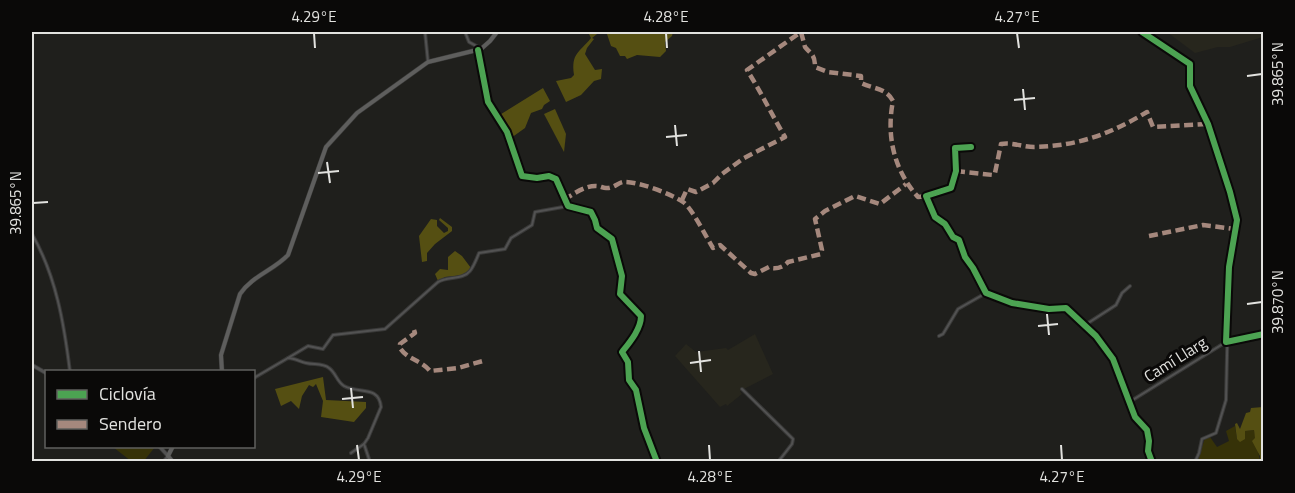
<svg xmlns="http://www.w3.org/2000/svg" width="1295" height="493" viewBox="0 0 1295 493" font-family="'Titillium Web',sans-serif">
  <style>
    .built { fill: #27261d }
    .green { fill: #363208 }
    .forest { fill: #554f12 }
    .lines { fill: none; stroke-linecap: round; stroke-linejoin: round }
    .minor-casing { stroke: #393938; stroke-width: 4 }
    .tertiary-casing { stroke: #393938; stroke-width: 4.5 }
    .secondary-casing { stroke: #393938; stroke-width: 5 }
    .minor { stroke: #525252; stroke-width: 2 }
    .tertiary { stroke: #525252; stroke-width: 3 }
    .secondary { stroke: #5e5e5d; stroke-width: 4 }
    .quiet { stroke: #a5887d; stroke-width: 4.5; stroke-dasharray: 9 4.5; stroke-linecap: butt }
    .cycleway-casing { stroke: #0a0908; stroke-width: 10 }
    .cycleway { stroke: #4ca352; stroke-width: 6 }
    .ticks { fill: none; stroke: #e2e2df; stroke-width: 2 }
    .labels { text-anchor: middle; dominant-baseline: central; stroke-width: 6; stroke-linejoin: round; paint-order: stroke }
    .street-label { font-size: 16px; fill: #e2e2df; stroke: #0a0908 }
    .neatline { fill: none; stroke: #e2e2df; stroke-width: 2 }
    .ticks-label { font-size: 15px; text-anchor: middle; fill: #e2e2df }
  </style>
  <rect width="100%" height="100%" fill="#1f1f1c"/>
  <g class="built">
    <path d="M1167 32H1263V37L1230 47H1218L1195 53Z"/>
    <path d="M755 334 773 374 740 391 742 394 727 406 726 404 720 407 675 356 686 344 696 352 726 348 728 350Z"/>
  </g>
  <g class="green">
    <path d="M1235 426 1237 439 1245 431 1254 430 1260 461H1235L1230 459 1228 461 1197 462 1205 438 1210 437 1217 447 1229 441 1226 431Z"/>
    <path d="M113 447H155L143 462 131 461Z"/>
  </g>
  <g class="forest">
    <path d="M588 32H673L672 36 665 42 666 51 660 57 637 55 627 59 625 56H620L616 48 611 46 607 34H597L592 38 594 39 587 48 585 54 595 70 602 69 601 79 594 81 581 95 566 102 556 81 571 78 574 75C571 53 579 53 591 38Z"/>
    <path d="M543 88 550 101 544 105 542 109 531 113 525 128 511 138 498 116Z"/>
    <path d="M555 109 566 134 564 152 544 114Z"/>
    <path d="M440 218 452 227V231L435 244 427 253V261L422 262 419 236 431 219 437 220V226L444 233 448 231V228L439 220Z"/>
    <path d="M455 251 462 256 471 268 464 275 445 277 438 281 435 274 440 269 448 270V257Z"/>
    <path d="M323 377 326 400 366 402V408L354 422 321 417 323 401 316 384 313 387 309 385 302 396 299 409 291 401 281 406 275 389Z"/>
    <path d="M1263 407V461H1260V456L1252 441 1255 438 1254 430 1245 431V439L1240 442 1237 439 1235 424 1237 423 1240 429 1246 413 1250 412 1251 408Z"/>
  </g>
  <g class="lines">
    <defs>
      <g id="minor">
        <path d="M425 32 428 62"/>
        <path d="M465 32 469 42 480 48"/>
        <path d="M1142 32 1190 64V86L1208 124 1230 192 1237 220 1229 267 1226 400 1216 433 1202 439 1199 453 1195 462"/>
        <path d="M478 50 488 102 507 132 522 176 537 178 549 176 556 179 568 206 591 212 595 220 597 228 612 239 622 276 620 294 641 316C641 329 630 342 622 352L628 362 629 380 636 390 644 428 657 462"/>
        <path d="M971 147 955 148 956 171 951 188 926 196 935 217 945 224 953 237 959 240 965 257 973 268 986 293 1012 303 1049 309 1066 308 1096 336 1113 359 1135 417 1147 430 1149 441 1148 451 1152 462"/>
        <path d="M32 234C56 276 64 323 70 372"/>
        <path d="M1085 325 1116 305 1122 293 1130 286"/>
        <path d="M939 336 943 334 958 309 986 293"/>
        <path d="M288 358 308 346 323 349 333 335 385 329 438 282C447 276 463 280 470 271 474 266 477 258 479 253L505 249 511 238 532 225 535 212 563 207 565 204"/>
        <path d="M254 378 288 358C295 358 300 362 306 363 314 365 323 363 329 368 336 373 337 382 344 386 358 394 379 385 381 407L368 438 364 444 370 462"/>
        <path d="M742 389 793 439 792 444 778 462"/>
        <path d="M1131 401 1226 342 1264 334"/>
        <path d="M351 453 364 444"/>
        <path d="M163 462 168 456"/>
      </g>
      <g id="tertiary">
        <path d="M32 365 46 373"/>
        <path d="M159 446 168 456"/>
      </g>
      <g id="secondary">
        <path d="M222 372 221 355 240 294C252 276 274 270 288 255L326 147 357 113 428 62 481 49 490 41 497 32"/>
        <path d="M173 446 168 456 173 462"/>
      </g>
    </defs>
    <use href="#minor" class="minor-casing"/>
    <use href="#tertiary" class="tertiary-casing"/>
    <use href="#secondary" class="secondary-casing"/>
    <use href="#minor" class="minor"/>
    <use href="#tertiary" class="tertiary"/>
    <use href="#secondary" class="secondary"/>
    <g class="quiet">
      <path d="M801 32 805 47C812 55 815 55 815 67L828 72 861 76V83C874 89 886 88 893 101 886 136 894 170 918 197L926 196"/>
      <path d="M956 171 993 175 995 173 1001 144C1012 142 1023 147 1034 147 1078 146 1110 134 1147 112L1153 127 1208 124"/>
      <path d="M564 200C573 194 586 185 597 186 600 186 603 188 606 188 612 189 618 183 623 182 638 181 671 194 683 202 692 208 706 237 713 248L720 245 751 273 755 274 769 267C775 270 784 267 788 262L821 254 822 250 815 219 825 211 855 196 880 204 906 184"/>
      <path d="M682 200 687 189 696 192 713 183 722 174 744 158 785 137C772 115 761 92 747 70L801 32"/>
      <path d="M1149 236 1203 225 1235 229"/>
      <path d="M414 330 415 333 400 344V348C408 360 421 360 430 371L458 368 483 361"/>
    </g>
    <defs>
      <g id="cycleway">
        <path d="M1142 32 1190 64V86L1208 124 1230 192 1237 220 1229 267 1226 342 1264 334"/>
        <path d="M478 50 488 102 507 132 522 176 537 178 549 176 556 179 568 206 591 212 595 220 597 228 612 239 622 276 620 294 641 316C641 329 630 342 622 352L628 362 629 380 636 390 644 428 657 462"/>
        <path d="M971 147 955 148 956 171 951 188 926 196 935 217 945 224 953 237 959 240 965 257 973 268 986 293 1012 303 1049 309 1066 308 1096 336 1113 359 1135 417 1147 430 1149 441 1148 451 1152 462"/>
      </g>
    </defs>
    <use href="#cycleway" class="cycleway-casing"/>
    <use href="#cycleway" class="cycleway"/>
  </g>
  <path class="ticks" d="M314 33 315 48M666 33 667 48M1017 33 1019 48M1247 76 1262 74M1023 89 1025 110M1014 100 1035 98M675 125 677 146M666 137 687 135M327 162 330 183M318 173 339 171M33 203 48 202M1247 304 1262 302M1047 314 1049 335M1038 326 1058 324M699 351 701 372M690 363 711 360M351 388 353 408M342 399 363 397M357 445 359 460M709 445 710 460M1061 445 1062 460"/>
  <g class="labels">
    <g class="street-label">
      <text transform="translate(1175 359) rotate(-32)">Camí Llarg</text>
    </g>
  </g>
  <rect width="1295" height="493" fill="none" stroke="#0a0908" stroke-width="66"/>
  <rect x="45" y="370" width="210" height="78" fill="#0a0908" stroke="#60605e" stroke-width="1.5"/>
  <rect x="57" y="390" width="30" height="9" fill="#4ca352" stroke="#60605e" stroke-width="1.5"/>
  <text x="99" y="400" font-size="18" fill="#e2e2df">Ciclovía</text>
  <rect x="57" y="420" width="30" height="9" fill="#a5887d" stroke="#60605e" stroke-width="1.5"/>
  <text x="99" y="430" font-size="18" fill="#e2e2df">Sendero</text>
  <rect x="33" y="33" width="1229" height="427" class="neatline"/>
  <g class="ticks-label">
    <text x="314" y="22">4.29°E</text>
    <text x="666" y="22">4.28°E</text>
    <text x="1017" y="22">4.27°E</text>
    <text transform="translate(1278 74) rotate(-90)" y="5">39.865°N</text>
    <text transform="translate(16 203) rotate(-90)" y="5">39.865°N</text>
    <text transform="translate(1278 302) rotate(-90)" y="5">39.870°N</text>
    <text x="359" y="482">4.29°E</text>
    <text x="710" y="482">4.28°E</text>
    <text x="1062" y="482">4.27°E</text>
  </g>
</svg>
